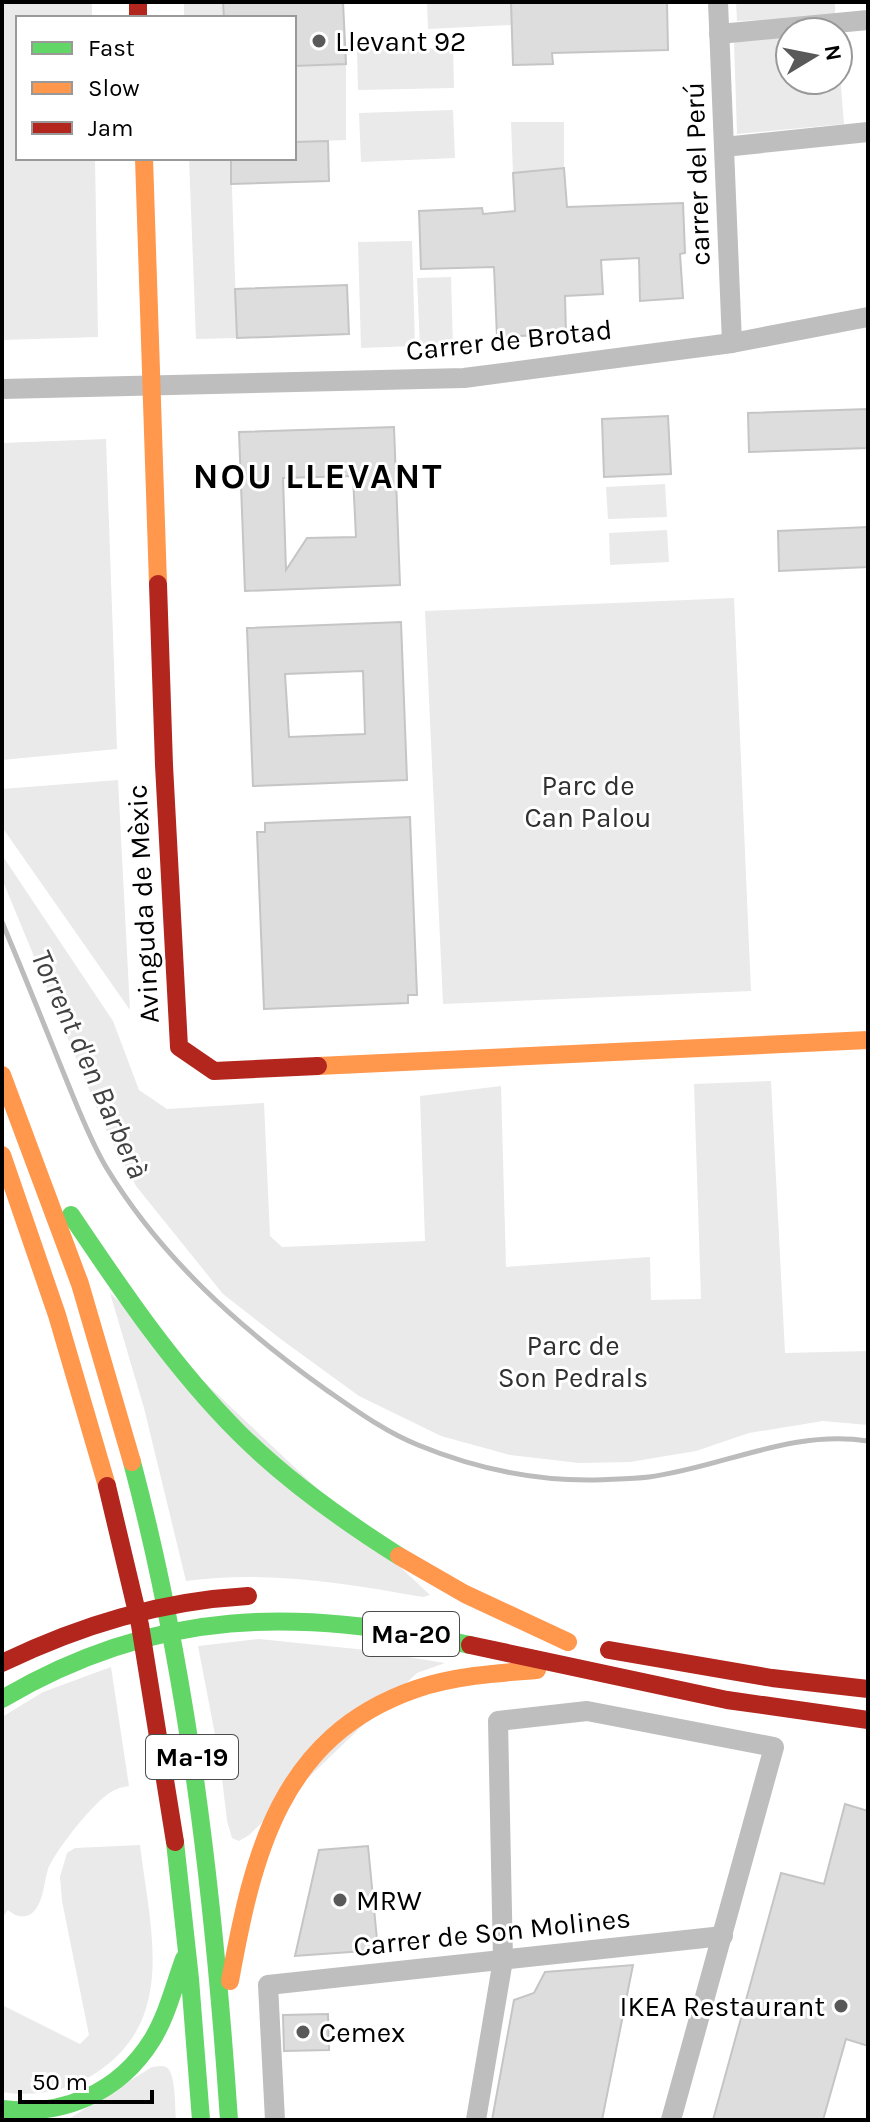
<svg xmlns="http://www.w3.org/2000/svg" width="870" height="2122" viewBox="0 0 870 2122" font-family="Karla,sans-serif">
  <style>
    .green { fill: #eaeaea }
    .lines { fill: none; stroke-linecap: round; stroke-linejoin: round }
    .stream { stroke: #bcbcbc; stroke-width: 5 }
    .building { fill: #ddd; stroke: #c5c5c5; stroke-width: 2; fill-rule: evenodd }
    .street { stroke: #bebebe; stroke-width: 20 }
    .fast { stroke: #63d668; stroke-width: 18 }
    .slow { stroke: #ff974d; stroke-width: 18 }
    .jam { stroke: #b3261e; stroke-width: 18 }
    .poi-dot { fill: #595959; stroke: #fff; stroke-width: 3 }
    .labels { text-anchor: middle; dominant-baseline: central; stroke-width: 6; stroke-linejoin: round; paint-order: stroke }
    .shield { fill: #fff; stroke: #4c4c4c; stroke-width: 2 }
    .shield-label { font-size: 26px; font-weight: bold; fill: #000 }
    .poi-label { font-size: 28px; fill: #000; stroke: #fff; text-anchor: start }
    .street-label { font-size: 28px; fill: #000; stroke: #fff }
    .park-label { font-size: 28px; fill: #303030; stroke: #fff }
    .water-label { font-size: 30px; font-style: italic; fill: #414141; stroke: #fff }
    .district-label { font-size: 36px; font-weight: bold; letter-spacing: 2px; fill: #000; stroke: #fff }
  </style>
  <rect width="100%" height="100%" fill="#fff"/>
  <g class="green">
    <path d="M2 2H92V18H18V158H95L98 337 2 340Z"/>
    <path d="M184 2H223L224 18H184Z"/>
    <path d="M427 2H511L512 25 428 29Z"/>
    <path d="M736 2H835V17L737 21Z"/>
    <path d="M790 35V80H838V49L844 124 737 134 734 42Z"/>
    <path d="M453 48 454 88 358 90 357 50Z"/>
    <path d="M346 64V140L294 142V66Z"/>
    <path d="M453 110 455 158 361 162 359 113Z"/>
    <path d="M511 122H564V168L513 173Z"/>
    <path d="M189 158H231L237 338 196 339Z"/>
    <path d="M412 241 415 346 361 348 358 242Z"/>
    <path d="M451 277 453 347 420 348 417 278Z"/>
    <path d="M106 439 117 749 2 760V443Z"/>
    <path d="M665 484 667 517 608 519 606 487Z"/>
    <path d="M667 530 669 562 610 565 609 533Z"/>
    <path d="M734 598 751 991 443 1004 425 611Z"/>
    <path d="M118 780 130 1010 2 827V789Z"/>
    <path d="M2 855 113 1021 139 1090 167 1109 264 1103 270 1236 282 1247 425 1241 420 1096 501 1086 506 1267 650 1257 651 1300 701 1299 694 1084 771 1081 785 1353 868 1351V1425L823 1421 749 1433 696 1451 630 1462 579 1463 510 1455 441 1436 359 1396 282 1340 223 1294 136 1186 105 1128 2 879Z"/>
    <path d="M110 1293 430 1595 423 1597C345 1583 265 1570 186 1581L144 1408Z"/>
    <path d="M259 1639 366 1650 445 1663 417 1673 249 1835 239 1841 232 1838 227 1821 220 1761 198 1646Z"/>
    <path d="M111 1667 129 1786C125 1787 121 1787 117 1789 98 1795 56 1850 48 1869 44 1881 44 1899 35 1910 27 1920 16 1917 8 1910L2 1918V1717L43 1692Z"/>
    <path d="M140 1845C150 1930 179 2023 91 2076 64 2092 33 2097 2 2092V2005L80 2044 89 2035 62 1901 60 1877 67 1853 75 1848Z"/>
    <path d="M152 2067C156 2067 161 2065 166 2067 176 2071 175 2110 176 2120H67Z"/>
  </g>
  <g class="lines">
    <path class="stream" d="M2 922C24 974 45 1027 66 1079 78 1108 90 1140 106 1167 161 1258 240 1328 325 1389 354 1409 385 1432 418 1445 474 1468 535 1481 595 1480 612 1479 631 1479 649 1477 724 1467 791 1429 868 1441"/>
  </g>
  <g class="building">
    <path d="M223 2H343L346 64 294 66V18H224Z"/>
    <path d="M511 2H667L668 50 552 53 553 64 513 65Z"/>
    <path d="M328 141 329 181 231 184V158H294V142Z"/>
    <path d="M564 168 567 207 683 203 685 253 680 254 683 298 640 301 639 258 601 260 603 294 565 296 566 334 497 337 494 267 421 269 419 211 482 208 483 214 515 211 513 173Z"/>
    <path d="M347 285 349 334 237 338 235 289Z"/>
    <path d="M868 409V448L749 452 748 413Z"/>
    <path d="M668 416 671 474 604 477 602 419Z"/>
    <path d="M394 427 400 585 245 591 239 432ZM353 476 356 537 307 538 286 570 283 478Z"/>
    <path d="M868 527V567L779 571 778 531Z"/>
    <path d="M401 622 407 780 253 786 247 628ZM363 671 365 734 289 737 285 674Z"/>
    <path d="M410 817 417 995H408V1003L264 1009 257 832H265V823Z"/>
    <path d="M845 1804 868 1811V2046L846 2039 823 2120H713L781 1873 824 1884Z"/>
    <path d="M368 1846 378 1950 295 1956 319 1850Z"/>
    <path d="M633 1965 602 2120H492L514 2000 534 1993 545 1972Z"/>
    <path d="M328 2014 329 2050 284 2051 283 2015Z"/>
  </g>
  <g class="lines">
    <g class="street">
      <path d="M718 2 732 343"/>
      <path d="M719 34 868 20"/>
      <path d="M724 147 868 132"/>
      <path d="M2 389 464 378 732 343 868 317"/>
      <path d="M275 2120 268 1985 723 1936"/>
      <path d="M476 2120 503 1960 498 1721 587 1711 774 1747 671 2120"/>
    </g>
    <g class="fast">
      <path d="M71 1215C122 1291 174 1368 239 1433 287 1481 342 1520 399 1556"/>
      <path d="M132 1462C189 1677 214 1898 229 2120"/>
      <path d="M2 1699C158 1607 298 1608 470 1645"/>
      <path d="M175 1842 190 1979 201 2120"/>
      <path d="M2 2109C62 2117 119 2093 152 2040 167 2016 174 1986 184 1959"/>
    </g>
    <g class="slow">
      <path d="M144 158 158 584"/>
      <path d="M318 1066 868 1040"/>
      <path d="M2 1075 80 1284 132 1462"/>
      <path d="M2 1155 57 1315 107 1486"/>
      <path d="M399 1556 465 1594 568 1642"/>
      <path d="M230 1981C253 1854 280 1736 416 1689 454 1676 497 1673 537 1670"/>
    </g>
    <g class="jam">
      <path d="M138 2V18"/>
      <path d="M158 584 164 765 179 1047 214 1071 318 1066"/>
      <path d="M107 1486 140 1625 175 1842"/>
      <path d="M470 1645 727 1700 868 1720"/>
      <path d="M609 1650 772 1678 868 1689"/>
      <path d="M2 1663C81 1625 160 1601 248 1596"/>
    </g>
  </g>
  <g class="poi-dot">
    <circle cx="319" cy="41" r="8"/>
    <circle cx="340" cy="1900" r="8"/>
    <circle cx="841" cy="2006" r="8"/>
    <circle cx="303" cy="2032" r="8"/>
  </g>
  <g class="labels">
    <g class="shield">
      <rect x="363" y="1612" width="96" height="44" rx="6"/>
      <rect x="146" y="1735" width="92" height="44" rx="6"/>
    </g>
    <g class="shield-label">
      <text x="411" y="1634">Ma-20</text>
      <text x="192" y="1757">Ma-19</text>
    </g>
    <g class="poi-label">
      <text x="335" y="41">Llevant 92</text>
      <text x="356" y="1900">MRW</text>
      <text x="825" y="2006" text-anchor="end">IKEA Restaurant</text>
      <text x="319" y="2032">Cemex</text>
    </g>
    <g class="street-label">
      <text transform="translate(697 174) rotate(-92)">carrer del Perú</text>
      <text transform="translate(509 340) rotate(-6)">Carrer de Brotad</text>
      <text transform="translate(143 904) rotate(-93)">Avinguda de Mèxic</text>
      <text transform="translate(492 1932) rotate(-6)">Carrer de Son Molines</text>
    </g>
    <g class="park-label">
      <text x="588" y="785">Parc de<tspan x="588" dy="32">Can Palou</tspan></text>
      <text x="573" y="1345">Parc de<tspan x="573" dy="32">Son Pedrals</tspan></text>
    </g>
    <g class="water-label">
      <text transform="translate(90 1064) rotate(66)">Torrent d'en Barberà</text>
    </g>
    <g class="district-label">
      <text x="318" y="476">NOU LLEVANT</text>
    </g>
  </g>
  <rect width="870" height="2122" fill="none" stroke="#000000" stroke-width="8"/>
  <rect x="16" y="16" width="280" height="144" fill="#ffffff" stroke="#999999" stroke-width="2"/>
  <rect x="32" y="42" width="40" height="12" fill="#63d668" stroke="#999999" stroke-width="2"/>
  <text x="88" y="56" font-size="24" fill="#000000">Fast</text>
  <rect x="32" y="82" width="40" height="12" fill="#ff974d" stroke="#999999" stroke-width="2"/>
  <text x="88" y="96" font-size="24" fill="#000000">Slow</text>
  <rect x="32" y="122" width="40" height="12" fill="#b3261e" stroke="#999999" stroke-width="2"/>
  <text x="88" y="136" font-size="24" fill="#000000">Jam</text>
  <g transform="translate(814 56) rotate(80)"><circle r="38" fill="#ffffff" stroke="#999999" stroke-width="2"/>
  <path d="M0-6L14 30L0 20L-14 30Z" fill="#595959"/>
  <text y="-12" font-size="22" font-weight="bold" text-anchor="middle" fill="#000000">N</text>
  </g>
  <path d="M20 2090v12h132v-12" fill="none" stroke="#000000" stroke-width="4"/>
  <text x="32" y="2090" font-size="24" fill="#000000" stroke="#ffffff" stroke-width="6" paint-order="stroke">50 m</text>
</svg>
